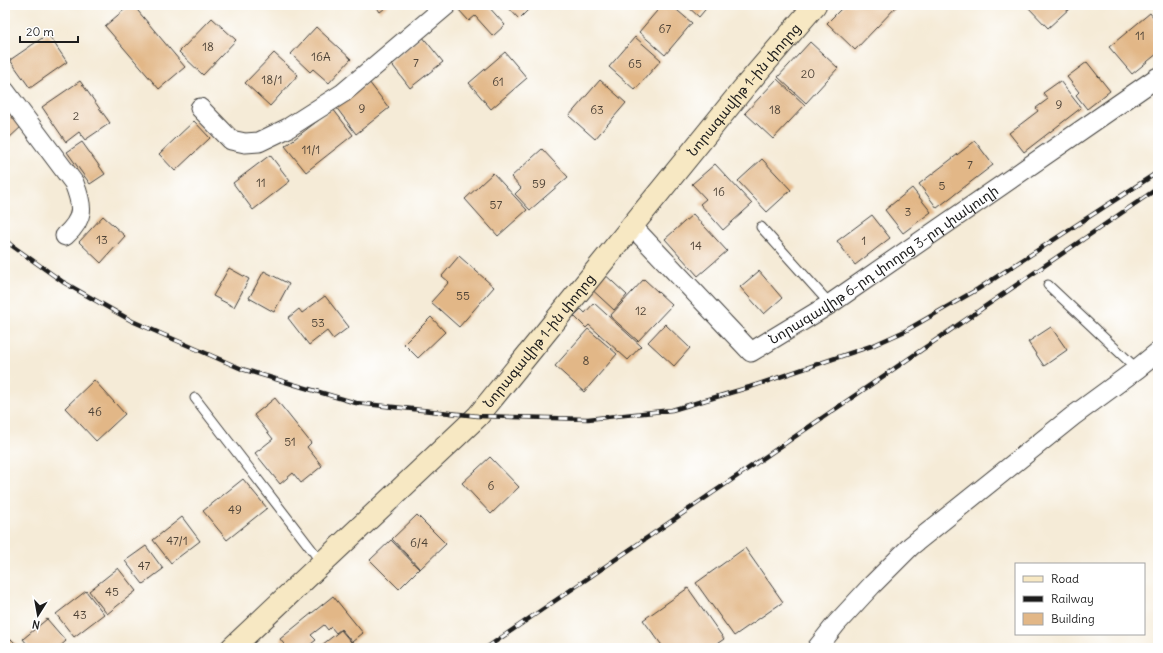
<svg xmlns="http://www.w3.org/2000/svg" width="1163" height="653" viewBox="0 0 1163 653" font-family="Delius,'Noto Sans Armenian',sans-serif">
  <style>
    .building { fill: #e2b787 }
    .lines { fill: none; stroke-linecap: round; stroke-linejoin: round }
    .lane-casing { stroke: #3d3b38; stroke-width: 11 }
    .street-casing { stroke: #3d3b38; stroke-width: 21 }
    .secondary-casing { stroke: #3d3b38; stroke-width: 24 }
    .lane { stroke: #fff; stroke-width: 9 }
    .street { stroke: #fff; stroke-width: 19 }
    .secondary { stroke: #f7e8c3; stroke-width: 22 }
    .rail-casing { stroke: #1c1c1c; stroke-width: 4.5 }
    .rail { stroke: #fff; stroke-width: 3; stroke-dasharray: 9; stroke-linecap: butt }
    .labels { text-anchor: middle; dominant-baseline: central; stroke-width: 4; stroke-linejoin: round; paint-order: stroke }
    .number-label { font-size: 12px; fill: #4e4337 }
    .street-label { font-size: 14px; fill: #1c1c1c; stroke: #fff }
  </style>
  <rect width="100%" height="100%" fill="#fff"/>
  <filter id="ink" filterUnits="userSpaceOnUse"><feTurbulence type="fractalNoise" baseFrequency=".025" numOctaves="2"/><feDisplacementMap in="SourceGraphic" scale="8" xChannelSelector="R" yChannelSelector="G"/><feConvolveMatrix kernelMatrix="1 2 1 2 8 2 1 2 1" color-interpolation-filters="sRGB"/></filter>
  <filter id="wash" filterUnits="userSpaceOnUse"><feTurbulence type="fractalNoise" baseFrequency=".012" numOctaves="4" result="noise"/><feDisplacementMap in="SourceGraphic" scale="16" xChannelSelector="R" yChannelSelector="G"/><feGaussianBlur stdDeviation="0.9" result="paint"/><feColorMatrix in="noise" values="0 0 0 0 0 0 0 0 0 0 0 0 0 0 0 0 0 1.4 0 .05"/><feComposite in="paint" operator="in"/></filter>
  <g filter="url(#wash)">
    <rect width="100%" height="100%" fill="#f5ebd7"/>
    <g id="blocks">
      <g class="building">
        <path d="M130 5H133L185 67 159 89 105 26Z"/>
        <path d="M375 5H389L380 12Z"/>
        <path d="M463 5H487L505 25 493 36 475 16 469 21 458 9Z"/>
        <path d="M506 5H533L519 19Z"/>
        <path d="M662 5H671L692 23 665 55 639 32Z"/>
        <path d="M686 5H709L699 17Z"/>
        <path d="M845 5H898L855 50 827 23Z"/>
        <path d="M1026 5H1067L1070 8 1048 28Z"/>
        <path d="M1150 13 1158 23V53L1132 74 1109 47Z"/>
        <path d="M212 18 236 40 203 75 179 52Z"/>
        <path d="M316 27 351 59 329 83 313 69 310 72 291 54Z"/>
        <path d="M48 34 67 62 30 88 10 60Z"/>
        <path d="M422 36 443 62 410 88 390 62Z"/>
        <path d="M635 37 661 60 635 90 609 67Z"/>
        <path d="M810 42 838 68 806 103 778 77Z"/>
        <path d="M505 52 527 78 491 109 469 83Z"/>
        <path d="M274 53 298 75 270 106 245 83Z"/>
        <path d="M1087 62 1110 91 1087 109 1076 95 1079 92 1067 77Z"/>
        <path d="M777 79 805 105 773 139 745 113Z"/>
        <path d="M600 80 626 103 595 139 569 116Z"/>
        <path d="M80 81 110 123 85 140 79 132 66 142 42 107Z"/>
        <path d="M1060 81 1081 108 1024 152 1009 133 1038 111 1036 108 1048 99 1043 93Z"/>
        <path d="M369 82 389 108 356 134 336 107Z"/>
        <path d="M5 106 23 125 7 140 5 138Z"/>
        <path d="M333 109 353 135 306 172 285 146Z"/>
        <path d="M194 121 210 138 175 171 159 154Z"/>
        <path d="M975 141 993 165 937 208 919 184Z"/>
        <path d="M82 142 105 174 90 184 67 152Z"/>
        <path d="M542 149 568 177 530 210 515 194 521 188 511 177Z"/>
        <path d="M270 155 290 181 253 210 233 183Z"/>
        <path d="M762 159 791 190 767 212 738 181Z"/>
        <path d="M715 164 752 204 723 230 700 204 706 199 692 184Z"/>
        <path d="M493 173 527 210 498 236 465 199Z"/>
        <path d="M912 188 931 212 903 233 885 210Z"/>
        <path d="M693 214 727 251 698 276 665 239Z"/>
        <path d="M872 215 890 238 855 265 837 241Z"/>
        <path d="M103 216 125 236 101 263 79 242Z"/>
        <path d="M459 256 494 287 459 327 431 302 449 282 442 276Z"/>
        <path d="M229 268 249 279 234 307 213 296Z"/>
        <path d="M600 270 627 295 614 310 587 285Z"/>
        <path d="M264 271 289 284 274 312 249 298Z"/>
        <path d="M759 271 782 298 764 314 740 287Z"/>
        <path d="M644 279 672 305 638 341 610 316Z"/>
        <path d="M325 296 349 327 333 339 327 331 309 345 288 318 299 309 302 313Z"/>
        <path d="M594 303 641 346 628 360 589 325 586 328 574 316 581 309 585 313Z"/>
        <path d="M431 317 445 332 418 358 404 344Z"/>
        <path d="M665 324 690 348 674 366 648 342Z"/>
        <path d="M1051 327 1067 350 1044 366 1028 342Z"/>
        <path d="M588 329 617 354 584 392 555 366Z"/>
        <path d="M94 380 125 414 96 441 65 408Z"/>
        <path d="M275 398 311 443 307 447 322 466 301 483 293 473 280 484 255 453 273 439 254 415Z"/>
        <path d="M490 457 519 487 491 514 462 483Z"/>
        <path d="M243 479 267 508 227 540 203 511Z"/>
        <path d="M417 515 446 544 420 569 392 539Z"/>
        <path d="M182 517 200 541 171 563 153 540Z"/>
        <path d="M391 540 419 569 399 589 370 560Z"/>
        <path d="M146 546 163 569 143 584 125 561Z"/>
        <path d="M745 548 783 602 734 636 696 583Z"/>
        <path d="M118 568 136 591 107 614 89 591Z"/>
        <path d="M688 588 724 639 711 648H664L643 620Z"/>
        <path d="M86 591 104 614 74 637 56 614Z"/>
        <path d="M333 596 363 633 352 642 341 629 336 633 331 627 328 630 324 625 311 635 316 640 306 648H287L280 639Z"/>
        <path d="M47 619 66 641 58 648H30L23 639Z"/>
        <path d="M341 630 356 648H318L336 634Z"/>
        <path d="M11 639 20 648H5V646Z"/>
      </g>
    </g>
  </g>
  <g filter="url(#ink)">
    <use href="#blocks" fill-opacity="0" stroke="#3d3b38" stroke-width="1"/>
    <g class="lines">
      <defs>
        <g id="lane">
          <path d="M761 227 830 304"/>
          <path d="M1048 285 1137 369"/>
          <path d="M195 398 322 563"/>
        </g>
        <g id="street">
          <path d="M5 91 74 183C83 206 85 218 65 236"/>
          <path d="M200 108 231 140 245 143 259 142 288 128 343 93 447 5"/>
          <path id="s1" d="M632 226 751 352 830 304 1158 77"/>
          <path d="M817 648 836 624 872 585 911 546 1073 416 1137 369 1158 352"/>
        </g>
        <g id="secondary">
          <path id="s2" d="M232 648 478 416 743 89 815 5"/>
        </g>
      </defs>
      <use href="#lane" class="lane-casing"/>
      <use href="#street" class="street-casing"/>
      <use href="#secondary" class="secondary-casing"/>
      <use href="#lane" class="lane"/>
      <use href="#street" class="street"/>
      <use href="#secondary" class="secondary"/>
      <defs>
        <g id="rail">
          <path d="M5 240 11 245 63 282 132 321 242 369 356 403 478 416 588 419 672 410 750 387 874 345 905 331 978 289 1158 172"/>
          <path d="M486 648 1158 188"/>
        </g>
      </defs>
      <use href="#rail" class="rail-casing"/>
      <use href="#rail" class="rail"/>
    </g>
  </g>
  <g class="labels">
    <g class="number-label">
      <text x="665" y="28">67</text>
      <text x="1140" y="35">11</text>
      <text x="208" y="46">18</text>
      <text x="321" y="56">16A</text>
      <text x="416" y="62">7</text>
      <text x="635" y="63">65</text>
      <text x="808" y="73">20</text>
      <text x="272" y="79">18/1</text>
      <text x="498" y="81">61</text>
      <text x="1059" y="104">9</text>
      <text x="362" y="108">9</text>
      <text x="597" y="109">63</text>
      <text x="775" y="109">18</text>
      <text x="76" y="115">2</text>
      <text x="311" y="149">11/1</text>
      <text x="970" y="164">7</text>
      <text x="261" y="182">11</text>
      <text x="539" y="183">59</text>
      <text x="942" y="185">5</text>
      <text x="719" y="191">16</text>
      <text x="496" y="204">57</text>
      <text x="908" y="211">3</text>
      <text x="102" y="239">13</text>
      <text x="864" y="240">1</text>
      <text x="696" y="245">14</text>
      <text x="463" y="295">55</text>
      <text x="641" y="310">12</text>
      <text x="318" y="322">53</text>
      <text x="586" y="360">8</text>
      <text x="95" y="411">46</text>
      <text x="290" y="441">51</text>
      <text x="491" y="485">6</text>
      <text x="235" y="509">49</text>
      <text x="177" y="540">47/1</text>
      <text x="419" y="542">6/4</text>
      <text x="144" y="565">47</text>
      <text x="112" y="591">45</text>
      <text x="80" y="614">43</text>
    </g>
    <g class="street-label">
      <text stroke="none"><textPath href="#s2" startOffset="759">Նորագավիթ 1-ին փողոց</textPath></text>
      <text stroke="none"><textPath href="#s1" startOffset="332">Նորագավիթ 6-րդ փողոց 3-րդ փակուղի</textPath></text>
      <text stroke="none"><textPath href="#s2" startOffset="435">Նորագավիթ 1-ին փողոց</textPath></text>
    </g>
  </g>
  <rect width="1163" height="653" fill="none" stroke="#fff" stroke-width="20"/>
  <rect x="1015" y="563" width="130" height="72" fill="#ffffff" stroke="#a4a4a4"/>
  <rect x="1023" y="576" width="20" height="6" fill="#f7e8c3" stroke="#a4a4a4"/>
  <text x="1051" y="583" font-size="12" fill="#1c1c1c">Road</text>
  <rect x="1023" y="596" width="20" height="6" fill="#1c1c1c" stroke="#a4a4a4"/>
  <text x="1051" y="603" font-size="12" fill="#1c1c1c">Railway</text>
  <rect x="1023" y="613" width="20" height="12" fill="#e2b787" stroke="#a4a4a4"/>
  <text x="1051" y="623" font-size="12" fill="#1c1c1c">Building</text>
  <g transform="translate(38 615) rotate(191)" stroke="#ffffff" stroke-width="3" paint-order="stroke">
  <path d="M0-3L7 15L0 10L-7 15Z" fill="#1c1c1c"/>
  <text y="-6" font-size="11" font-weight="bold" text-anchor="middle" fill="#1c1c1c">N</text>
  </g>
  <path d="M20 36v6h58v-6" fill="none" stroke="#1c1c1c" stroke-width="2"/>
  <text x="26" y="36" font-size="12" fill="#1c1c1c" stroke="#ffffff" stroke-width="3" paint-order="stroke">20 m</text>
</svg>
